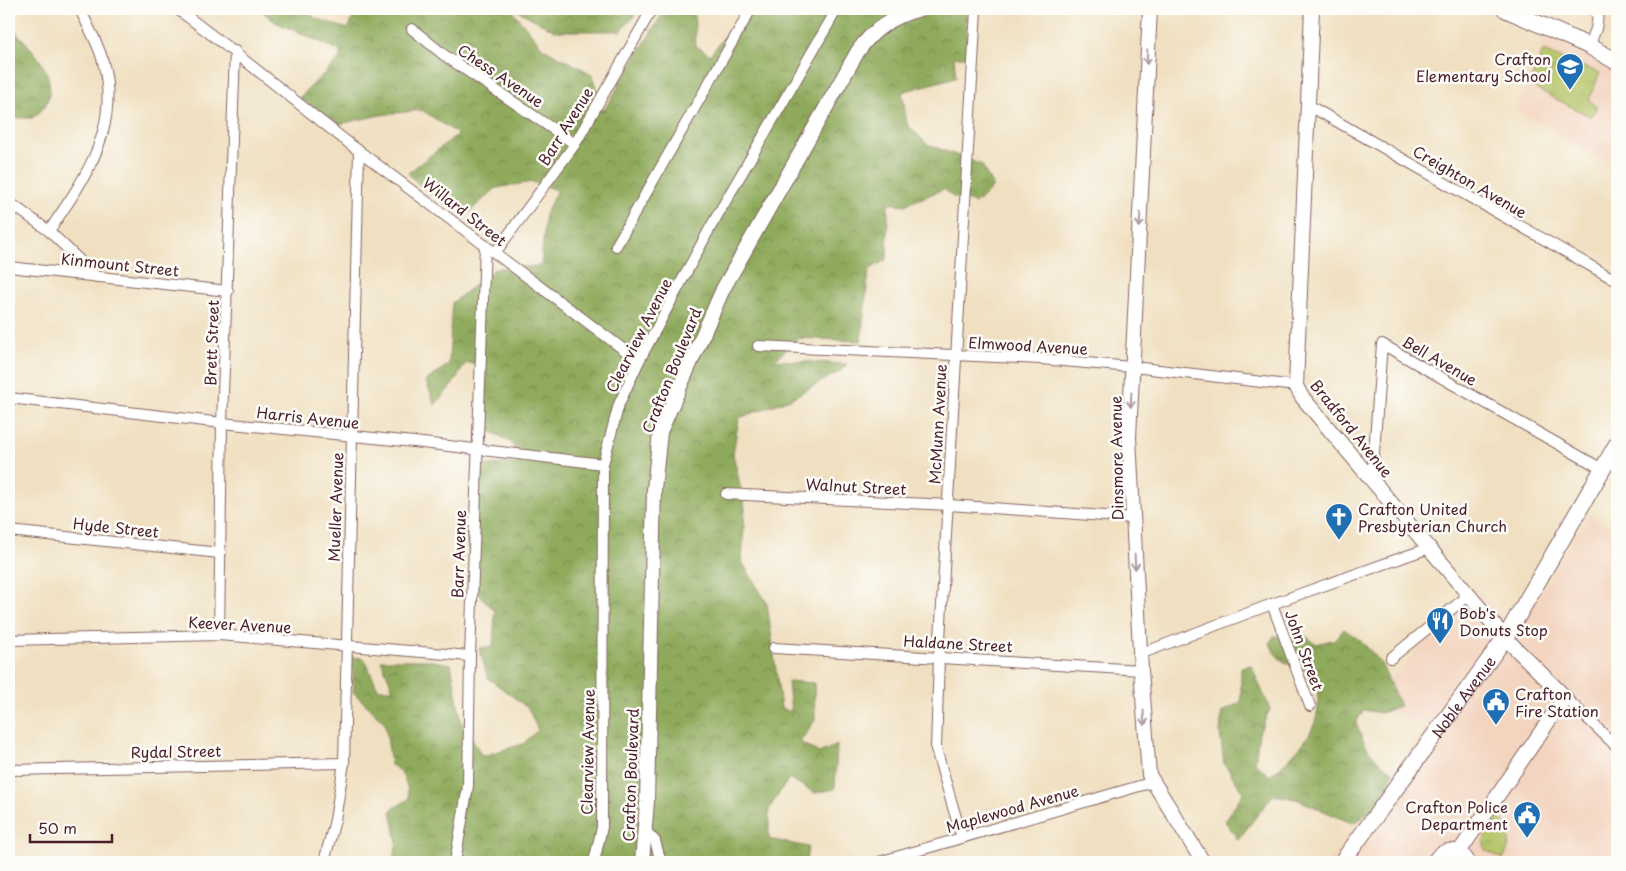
<svg xmlns="http://www.w3.org/2000/svg" width="1626" height="871" viewBox="0 0 1626 871" font-family="'Playpen Sans',sans-serif">
  <style>
    .built { fill: #f3d4bf }
    .grass { fill: url(#grass-tufts); stroke: #7f7249 }
    .forest { fill: url(#forest-crowns); stroke: #6c6444 }
    .lines { fill: none; stroke-linecap: round; stroke-linejoin: round }
    .minor-casing { stroke: #846360; stroke-width: 12 }
    .secondary-casing { stroke: #846360; stroke-width: 16 }
    .primary-casing { stroke: #846360; stroke-width: 18 }
    .minor { stroke: #fff; stroke-width: 10 }
    .secondary { stroke: #fff; stroke-width: 14 }
    .primary { stroke: #fff; stroke-width: 16 }
    .oneway { stroke: #ae9aa0 }
    .labels { text-anchor: middle; dominant-baseline: central; stroke-width: 5; stroke-linejoin: round; paint-order: stroke }
    .poi-label { font-size: 15px; fill: #4a1f2b; stroke: #fdfcf7; text-anchor: start }
    .street-label { font-size: 15px; fill: #4a1f2b; stroke: #fdfcf7 }
  </style>
  <defs>
    <pattern id="grass-tufts" width="24" height="20" patternUnits="userSpaceOnUse" patternTransform="scale(1.25)"><rect width="24" height="20" fill="#b4c567"/><path d="M3 7l-1-3M5 7V3M7 7l1-3M15 17l-1-3M17 17v-4M19 17l1-3" fill="none" stroke="#9ca95a"/></pattern>
    <pattern id="forest-crowns" width="20" height="18" patternUnits="userSpaceOnUse" patternTransform="scale(1.25)"><rect width="20" height="18" fill="#8faa5c"/><path d="M2 6a3 3 0 1 1 6 0M12 15a3 3 0 1 1 6 0" fill="none" stroke="#778a4c"/></pattern>
  </defs>
  <rect width="100%" height="100%" fill="#fdfcf7"/>
  <filter id="ink" filterUnits="userSpaceOnUse"><feTurbulence type="fractalNoise" baseFrequency=".02" numOctaves="2"/><feDisplacementMap in="SourceGraphic" scale="10" xChannelSelector="R" yChannelSelector="G"/><feConvolveMatrix kernelMatrix="1 2 1 2 8 2 1 2 1" color-interpolation-filters="sRGB"/></filter>
  <filter id="wash" filterUnits="userSpaceOnUse"><feTurbulence type="fractalNoise" baseFrequency=".0096" numOctaves="4" result="noise"/><feDisplacementMap in="SourceGraphic" scale="20" xChannelSelector="R" yChannelSelector="G"/><feGaussianBlur stdDeviation="1.12" result="paint"/><feColorMatrix in="noise" values="0 0 0 0 0 0 0 0 0 0 0 0 0 0 0 0 0 1.4 0 .05"/><feComposite in="paint" operator="in"/></filter>
  <g filter="url(#wash)">
    <rect width="100%" height="100%" fill="#f0e0c1"/>
    <g class="built">
      <path d="M1546 38 1586 54 1617 72V168L1515 110Z"/>
      <path d="M1588 514 1617 531V862H1328L1425 731 1374 697 1475 587 1517 633Z"/>
    </g>
    <g class="grass">
      <path d="M1543 51 1600 73 1589 100 1598 107 1591 117 1529 85Z"/>
      <path d="M1497 816C1512 827 1513 844 1503 859L1485 850C1481 836 1490 827 1497 816Z"/>
    </g>
    <g class="forest">
      <path d="M259 9H303L315 18 348 29 354 16 352 9H511L543 48 592 74 603 112 665 9H694L696 46 710 55 746 9H966L968 57H954L956 77 902 92 907 124 927 144 982 165 993 187 976 203 953 197 944 189 905 205 888 203 887 259 869 270 861 341 798 338 775 360 847 364 842 370 790 399 739 418 733 454 745 508 742 562 767 603 781 708 791 712 788 681 814 683 815 720 800 742 819 753 837 745 835 789 815 793 789 778 769 809V839L808 847 806 862H393L397 843 391 810 409 799C407 784 405 773 391 765L385 723 353 692 354 684 351 657 364 658 378 689H393L381 660H426L451 664 461 720 482 756 523 744 538 730 528 708 488 678 479 648 493 647 495 611 479 595 465 533 486 465 520 463 512 443 485 428 487 364 466 363 452 385 435 405 426 381 449 364 452 303 496 268 541 266 545 215 557 190 532 182 496 188 469 212C441 202 428 196 408 173L458 134 422 110 380 115 340 124 299 98 340 58V51L275 22Z"/>
      <path d="M515 9H623L635 15 621 31H555Z"/>
      <path d="M9 24C27 45 61 73 46 104 44 109 37 114 32 118H9Z"/>
      <path d="M1344 629 1361 641 1380 661 1400 706 1381 713 1363 710 1356 723C1364 745 1372 760 1393 771 1386 790 1372 816 1352 823L1296 799 1273 795 1238 840 1225 821 1243 793 1224 763 1220 732 1222 712 1241 702V667L1251 665 1270 709 1259 733 1255 763 1270 776C1296 752 1324 731 1317 691 1315 684 1309 676 1306 670 1289 665 1277 662 1270 643L1274 636 1294 640 1304 635 1316 644 1336 639Z"/>
    </g>
  </g>
  <g filter="url(#ink)">
    <g class="lines">
      <defs>
        <g id="minor">
          <path d="M177 9C239 54 298 104 359 151 452 221 546 291 639 361"/>
          <path d="M412 29 444 55 575 144"/>
          <path d="M1589 46 1596 29 1598 15 1592 9"/>
          <path d="M1308 105 1617 281"/>
          <path d="M9 202 49 231 97 277"/>
          <path d="M49 231C86 177 122 127 102 58 97 41 87 25 80 9"/>
          <path d="M616 246 751 9"/>
          <path d="M495 253 575 144 652 9"/>
          <path d="M9 267 228 291"/>
          <path d="M758 346 1041 359 1142 368 1296 386"/>
          <path d="M9 398 222 423 414 442 603 464"/>
          <path d="M1372 480 1382 344 1602 469"/>
          <path d="M726 494 949 505 1133 518"/>
          <path d="M9 531 220 553"/>
          <path d="M1272 604 1310 706"/>
          <path d="M219 635 222 423 235 51"/>
          <path d="M9 640 219 635 470 656"/>
          <path d="M774 648 1141 670"/>
          <path d="M1140 654 1272 604 1429 548"/>
          <path d="M1391 658 1469 595"/>
          <path d="M1565 697 1617 747"/>
          <path d="M9 770 344 763"/>
          <path d="M646 831 655 841 661 862"/>
          <path d="M962 838 936 749 939 657 976 9"/>
          <path d="M324 862 335 820 344 763 359 150"/>
          <path d="M455 862 468 786 470 656 485 245"/>
          <path d="M594 862 602 827 603 464 619 404 639 361 710 228 837 9"/>
          <path d="M879 862 1153 782"/>
        </g>
        <g id="secondary">
          <path d="M1150 9 1129 437 1141 670 1149 775 1203 862"/>
          <path d="M1312 9 1296 386 1302 397 1505 638 1565 697 1459 852"/>
          <path d="M642 862 647 802 654 489 660 432 723 289 858 51C874 28 894 16 920 9"/>
          <path d="M1434 862C1442 847 1460 847 1468 862"/>
        </g>
        <g id="primary">
          <path d="M1505 9 1589 46 1617 62"/>
          <path id="s1" d="M1342 862 1505 638 1617 444"/>
        </g>
      </defs>
      <use href="#minor" class="minor-casing"/>
      <use href="#secondary" class="secondary-casing"/>
      <use href="#primary" class="primary-casing"/>
      <use href="#minor" class="minor"/>
      <use href="#secondary" class="secondary"/>
      <use href="#primary" class="primary"/>
    </g>
    <defs><path id="oneway-shaft" d="M-6 0H5M1.5-3L5.5 0L1.5 3" fill="none" stroke-width="1.6" stroke-linecap="round" stroke-linejoin="round" transform="scale(1.25)"/></defs>
    <g class="oneway">
      <use href="#oneway-shaft" transform="translate(1147 57) rotate(93)"/>
      <use href="#oneway-shaft" transform="translate(1140 220) rotate(93)"/>
      <use href="#oneway-shaft" transform="translate(1131 400) rotate(93)"/>
      <use href="#oneway-shaft" transform="translate(1135 562) rotate(87)"/>
      <use href="#oneway-shaft" transform="translate(1144 718) rotate(86)"/>
    </g>
  </g>
  <defs>
    <symbol id="school-pin" viewBox="-11 -11 22 30"><path d="M0 17L-7.5 6A9.5 9.5 0 1 1 7.5 6Z" fill="#1f6fb2" stroke="#fdfcf7"/><path d="M0-5L7-2L0 1L-7-2ZM-4 1L0 2.5L4 1V4Q0 6-4 4Z" fill="#fff"/></symbol>
    <symbol id="church-pin" viewBox="-11 -11 22 30"><path d="M0 17L-7.5 6A9.5 9.5 0 1 1 7.5 6Z" fill="#1f6fb2" stroke="#fdfcf7"/><path d="M-1.2-6h2.4v3.5h3.3v2.4h-3.3V6h-2.4V-.1h-3.3v-2.4h3.3Z" fill="#fff"/></symbol>
    <symbol id="restaurant-pin" viewBox="-11 -11 22 30"><path d="M0 17L-7.5 6A9.5 9.5 0 1 1 7.5 6Z" fill="#1f6fb2" stroke="#fdfcf7"/><path d="M-5-6h1v4h1v-4h1v4h1v-4h1v5L-1.5 .5V6h-2V.5L-5-1ZM5-6V6H3V1.5H1.5Q1.5-4 5-6Z" fill="#fff"/></symbol>
    <symbol id="civic-pin" viewBox="-11 -11 22 30"><path d="M0 17L-7.5 6A9.5 9.5 0 1 1 7.5 6Z" fill="#1f6fb2" stroke="#fdfcf7"/><path d="M-.6-6.5H3V-4.5H.6V-3L4-1V1h2V6H-6V1h2V-1L-.6-3ZM-1.2 2.5V6h2.4V2.5Z" fill="#fff"/></symbol>
  </defs>
  <g fill-rule="evenodd">
    <use href="#school-pin" x="1554" y="51" width="32" height="43"/>
    <use href="#church-pin" x="1323" y="501" width="32" height="43"/>
    <use href="#restaurant-pin" x="1424" y="605" width="32" height="43"/>
    <use href="#civic-pin" x="1480" y="686" width="32" height="43"/>
    <use href="#civic-pin" x="1511" y="799" width="32" height="43"/>
  </g>
  <g class="labels">
    <g class="poi-label">
      <text x="1551" y="58" text-anchor="end">Crafton<tspan x="1551" dy="17">Elementary School</tspan></text>
      <text x="1358" y="508">Crafton United<tspan x="1358" dy="17">Presbyterian Church</tspan></text>
      <text x="1459" y="612">Bob's<tspan x="1459" dy="17">Donuts Stop</tspan></text>
      <text x="1515" y="693">Crafton<tspan x="1515" dy="17">Fire Station</tspan></text>
      <text x="1508" y="806" text-anchor="end">Crafton Police<tspan x="1508" dy="17">Department</tspan></text>
    </g>
    <g class="street-label">
      <text transform="translate(501 75) rotate(34)">Chess Avenue</text>
      <text transform="translate(565 126) rotate(-58)">Barr Avenue</text>
      <text transform="translate(1470 181) rotate(30)">Creighton Avenue</text>
      <text transform="translate(465 211) rotate(38)">Willard Street</text>
      <text transform="translate(120 264) rotate(6)">Kinmount Street</text>
      <text transform="translate(638 335) rotate(-63)">Clearview Avenue</text>
      <text transform="translate(211 343) rotate(-88)">Brett Street</text>
      <text transform="translate(1028 345) rotate(3)">Elmwood Avenue</text>
      <text transform="translate(1440 360) rotate(30)">Bell Avenue</text>
      <text transform="translate(671 370) rotate(-68)">Crafton Boulevard</text>
      <text transform="translate(308 417) rotate(6)">Harris Avenue</text>
      <text transform="translate(937 424) rotate(-87)">McMunn Avenue</text>
      <text transform="translate(1352 428) rotate(51)">Bradford Avenue</text>
      <text transform="translate(1116 458) rotate(-91)">Dinsmore Avenue</text>
      <text transform="translate(856 486) rotate(3)">Walnut Street</text>
      <text transform="translate(335 507) rotate(-88)">Mueller Avenue</text>
      <text transform="translate(116 527) rotate(6)">Hyde Street</text>
      <text transform="translate(458 554) rotate(-88)">Barr Avenue</text>
      <text transform="translate(240 624) rotate(3)">Keever Avenue</text>
      <text transform="translate(958 643) rotate(3)">Haldane Street</text>
      <text transform="translate(1305 650) rotate(70)">John Street</text>
      <text stroke="none"><textPath href="#s1" startOffset="205">Noble Avenue</textPath></text>
      <text transform="translate(176 751) rotate(-1)">Rydal Street</text>
      <text transform="translate(587 752) rotate(-89)">Clearview Avenue</text>
      <text transform="translate(630 775) rotate(-88)">Crafton Boulevard</text>
      <text transform="translate(1012 808) rotate(-16)">Maplewood Avenue</text>
    </g>
  </g>
  <rect width="1626" height="871" fill="none" stroke="#fdfcf7" stroke-width="30"/>
  <path d="M30 834v8h82v-8" fill="none" stroke="#4a1f2b" stroke-width="2.5"/>
  <text x="38" y="834" font-size="15" fill="#4a1f2b" stroke="#fdfcf7" stroke-width="4" paint-order="stroke">50 m</text>
</svg>
